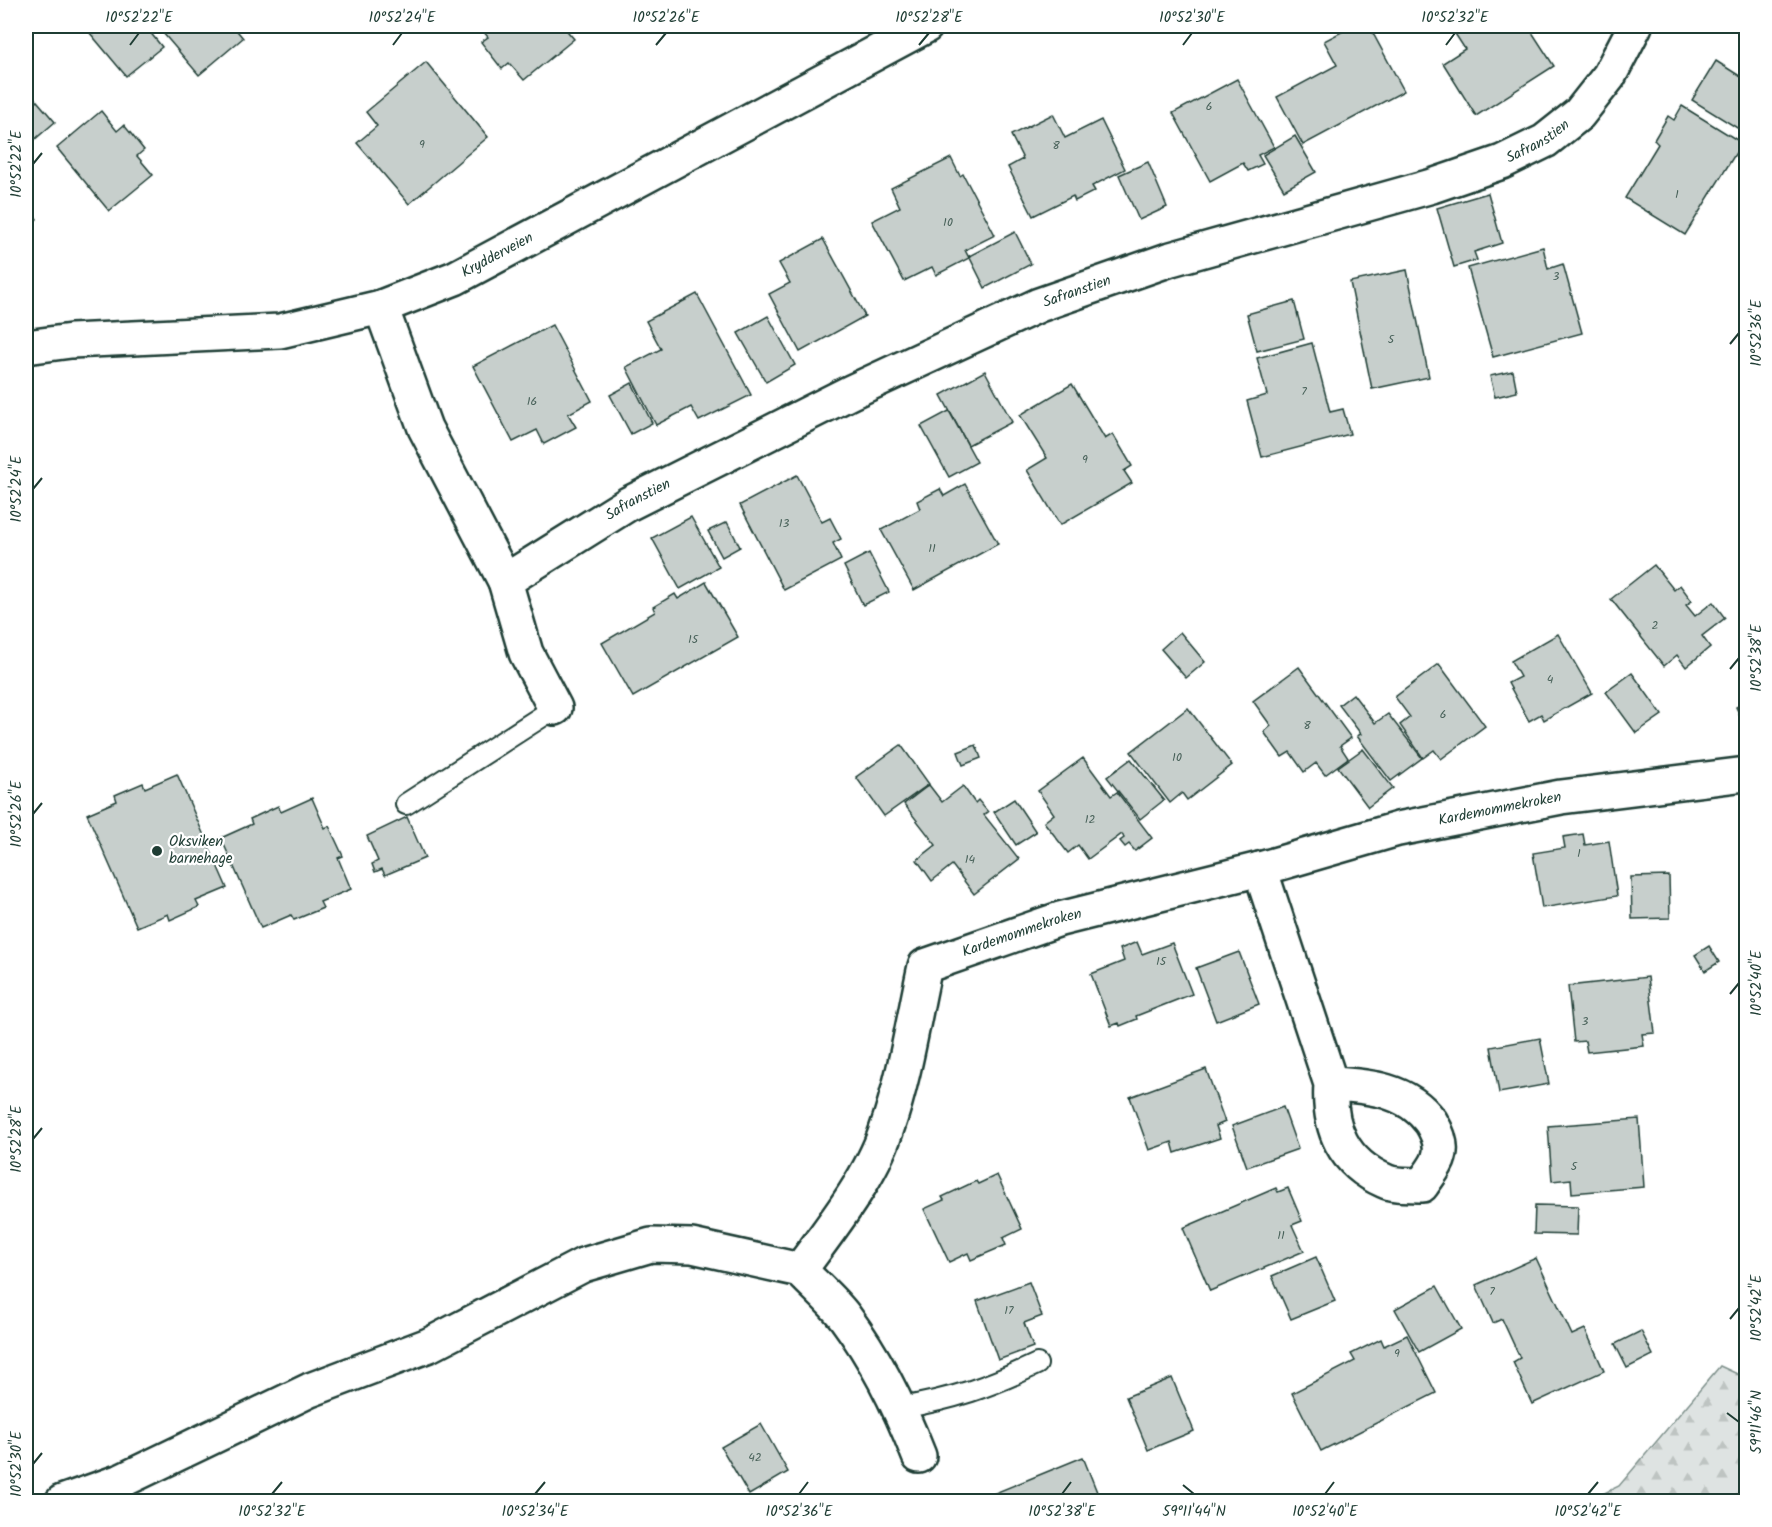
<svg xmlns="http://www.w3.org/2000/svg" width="1772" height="1527" viewBox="0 0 1772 1527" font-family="Kalam,sans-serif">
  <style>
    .forest { fill: url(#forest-firs); stroke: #7e908b; stroke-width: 1.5 }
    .building { fill: #c7cfcc; stroke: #1f3d34; stroke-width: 1.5 }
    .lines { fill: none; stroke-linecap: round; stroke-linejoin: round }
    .lane-casing { stroke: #1f3d34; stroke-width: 24 }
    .street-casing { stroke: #1f3d34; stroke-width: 38 }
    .lane { stroke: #fff; stroke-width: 20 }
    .street { stroke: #fff; stroke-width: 33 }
    .ticks { fill: none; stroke: #1f3d34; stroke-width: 2 }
    .poi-dot { fill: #1f3d34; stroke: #fff; stroke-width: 2 }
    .labels { text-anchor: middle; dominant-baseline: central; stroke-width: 4.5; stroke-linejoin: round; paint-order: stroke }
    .number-label { font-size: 12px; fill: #49625a }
    .street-label { font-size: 15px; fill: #1f3d34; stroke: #fff }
    .poi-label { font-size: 15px; fill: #1f3d34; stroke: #fff; text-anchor: start }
    .neatline { fill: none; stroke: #1f3d34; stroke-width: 2 }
    .ticks-label { font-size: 15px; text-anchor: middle; fill: #1f3d34 }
  </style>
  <defs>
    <pattern id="forest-firs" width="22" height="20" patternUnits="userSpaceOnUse" patternTransform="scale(1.5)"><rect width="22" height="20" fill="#dee3e2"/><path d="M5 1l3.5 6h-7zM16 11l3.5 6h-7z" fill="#bec4c2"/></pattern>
  </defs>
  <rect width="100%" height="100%" fill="#fff"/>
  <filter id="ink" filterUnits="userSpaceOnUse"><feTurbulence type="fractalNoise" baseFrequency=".0167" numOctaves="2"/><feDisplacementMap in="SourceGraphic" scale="12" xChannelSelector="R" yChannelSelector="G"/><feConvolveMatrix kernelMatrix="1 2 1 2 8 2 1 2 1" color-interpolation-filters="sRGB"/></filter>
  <g filter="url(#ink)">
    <path class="forest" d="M1720 1366 1746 1378V1501H1588L1619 1486Z"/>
    <g class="building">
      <path d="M99 26H145L162 47 126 76 90 33Z"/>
      <path d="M157 26H233L243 38 199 75Z"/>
      <path d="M479 26H563L574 39 524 80 509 63 502 69 481 42 488 37Z"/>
      <path d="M1353 26H1369L1404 91 1303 145 1277 97 1337 65 1324 41Z"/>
      <path d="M1450 26H1528L1554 66 1476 116 1443 63 1465 49Z"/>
      <path d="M1716 61 1746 80V124L1742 131 1692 100Z"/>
      <path d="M426 62 488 137 409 204 357 143 377 126 366 112Z"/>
      <path d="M1237 79 1274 147 1258 155 1263 164 1248 171 1243 163 1210 181 1173 113Z"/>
      <path d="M26 88 55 122 26 147Z"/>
      <path d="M1682 106 1742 143 1685 235 1625 198 1658 144 1654 140 1668 116 1674 120Z"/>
      <path d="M101 111 117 131 124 125 144 150 137 156 153 175 109 211 57 148Z"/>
      <path d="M1053 114 1065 138 1101 120 1125 169 1092 186 1095 191 1075 201 1073 196 1033 216 1008 167 1023 159 1011 135Z"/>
      <path d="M1295 136 1316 172 1284 190 1263 155Z"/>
      <path d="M951 158 960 176 963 174 995 235 965 250 969 258 936 275 932 267 904 281 872 221 900 207 891 188Z"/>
      <path d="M1148 162 1167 207 1139 220 1119 175Z"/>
      <path d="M1488 193 1502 243 1474 252 1477 260 1454 267 1437 208Z"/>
      <path d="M26 205 37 219 26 229 30 234 26 238Z"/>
      <path d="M1015 232 1031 264 985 288 969 256Z"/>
      <path d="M823 239 865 316 800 352 769 294 790 283 779 263Z"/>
      <path d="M1543 247 1548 269 1563 264 1582 333 1493 357 1468 268Z"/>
      <path d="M1407 270 1429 377 1372 389 1350 282Z"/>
      <path d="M697 294 751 395 699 421 691 407 656 425 626 367 661 349 646 321Z"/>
      <path d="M1294 301 1304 339 1257 351 1247 314Z"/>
      <path d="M768 316 795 365 766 382 738 333Z"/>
      <path d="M552 325 592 401 568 414 576 427 544 444 537 430 513 442 473 366Z"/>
      <path d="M1312 343 1330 412 1343 409 1350 434 1262 457 1247 401 1267 395 1257 358Z"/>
      <path d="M985 371 1012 422 968 445 941 395Z"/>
      <path d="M1513 371 1517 392 1495 397 1490 376Z"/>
      <path d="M632 383 652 423 631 434 610 395Z"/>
      <path d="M1072 384 1105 439 1113 434 1132 466 1124 471 1132 483 1060 525 1027 470 1047 458 1020 415Z"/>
      <path d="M949 411 977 462 949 477 921 426Z"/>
      <path d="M797 475 822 522 830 518 841 539 833 543 841 560 784 590 740 505Z"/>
      <path d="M965 484 998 544 914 590 881 530 920 509 917 501 940 489 944 496Z"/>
      <path d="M691 517 719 567 680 589 652 538Z"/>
      <path d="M727 522 740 547 722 557 708 531Z"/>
      <path d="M869 553 889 592 863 605 844 566Z"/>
      <path d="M1654 565 1674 590 1680 585 1692 601 1686 605 1695 616 1713 602 1725 618 1702 636 1710 647 1686 667 1677 655 1664 666 1611 599Z"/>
      <path d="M706 582 738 637 633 697 602 643 655 612 653 607 675 594 678 599Z"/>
      <path d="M1180 632 1205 662 1186 678 1161 649Z"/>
      <path d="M1558 634 1592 693 1544 720 1541 714 1529 721 1508 683 1520 677 1511 661Z"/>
      <path d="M1439 664 1485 726 1441 759 1434 750 1423 758 1400 725 1410 717 1395 697Z"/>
      <path d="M1299 667 1351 738 1340 746 1348 758 1325 775 1316 763 1304 772 1290 752 1282 757 1264 732 1271 726 1253 701Z"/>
      <path d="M1632 673 1662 715 1636 733 1606 692Z"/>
      <path d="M1353 694 1375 723 1388 714 1422 758 1391 781 1357 736 1361 734 1339 705Z"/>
      <path d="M1746 702V728L1736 707Z"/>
      <path d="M1188 708 1232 765 1187 800 1182 793 1170 803 1131 752Z"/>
      <path d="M901 745 929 784 884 816 856 777Z"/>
      <path d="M976 745 981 758 963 765 958 752Z"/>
      <path d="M1363 749 1393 788 1368 807 1338 767Z"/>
      <path d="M1083 758 1111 796 1117 792 1152 838 1135 851 1129 844 1125 847 1120 841 1124 838 1122 834 1088 859 1078 845 1068 853 1044 822 1054 814 1038 791Z"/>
      <path d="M1131 759 1164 800 1140 819 1107 777Z"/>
      <path d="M177 774 227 888 196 901 199 907 170 920 168 914 137 927 87 814 117 801 115 795 143 783 145 788Z"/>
      <path d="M929 785 942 802 963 786 975 803 978 800 988 812 984 815 1019 859 974 894 952 865 932 881 917 860 936 845 904 804Z"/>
      <path d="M312 798 325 828 329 826 343 856 338 858 351 889 320 902 323 908 294 920 291 915 261 928 221 838 252 824 250 819 278 806 281 812Z"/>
      <path d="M1014 799 1036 832 1016 845 994 812Z"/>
      <path d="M407 817 425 858 385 875 382 869 375 872 372 864 378 861 367 836Z"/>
      <path d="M1583 834 1585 845 1609 841 1617 896 1542 908 1533 853 1565 848 1563 837Z"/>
      <path d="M1669 876 1670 918 1632 919 1631 877Z"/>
      <path d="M1137 942 1142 954 1172 943 1192 994 1136 1016 1137 1019 1120 1026 1119 1023 1111 1026 1091 974 1124 961 1120 949Z"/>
      <path d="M1709 946 1719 962 1705 971 1695 955Z"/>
      <path d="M1239 952 1259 1004 1216 1021 1196 968Z"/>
      <path d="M1648 977 1655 1033 1642 1034 1644 1046 1587 1052 1585 1041 1574 1042 1568 986Z"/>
      <path d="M1540 1038 1549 1084 1499 1093 1491 1047Z"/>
      <path d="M1206 1069 1225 1122 1216 1126 1220 1138 1175 1153 1172 1142 1149 1150 1130 1097Z"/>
      <path d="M1283 1107 1298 1149 1247 1167 1232 1126Z"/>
      <path d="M1639 1119 1644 1187 1572 1193 1571 1179 1552 1181 1548 1126Z"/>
      <path d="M997 1175 1022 1229 1003 1238 1006 1245 971 1260 968 1253 949 1262 924 1209 944 1200 942 1197 976 1181 978 1184Z"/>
      <path d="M1276 1188 1278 1192 1288 1188 1302 1221 1292 1225 1304 1251 1210 1291 1183 1228Z"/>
      <path d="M1535 1205 1578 1206 1577 1235 1534 1234Z"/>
      <path d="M1316 1257 1335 1301 1291 1319 1272 1276Z"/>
      <path d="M1536 1258 1572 1335 1585 1329 1604 1371 1532 1404 1513 1362 1520 1358 1502 1319 1493 1323 1476 1285Z"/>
      <path d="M1029 1282 1042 1316 1024 1323 1033 1347 998 1360 977 1301Z"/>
      <path d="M1437 1286 1461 1329 1419 1352 1395 1309Z"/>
      <path d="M1641 1331 1653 1355 1627 1368 1615 1344Z"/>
      <path d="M1407 1335 1436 1393 1321 1451 1292 1393 1355 1361 1351 1354 1381 1339 1384 1346Z"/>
      <path d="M1172 1378 1194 1431 1148 1450 1126 1397Z"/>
      <path d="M761 1424 788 1472 749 1495 721 1447Z"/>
      <path d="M1083 1457 1101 1502H984L983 1498Z"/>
    </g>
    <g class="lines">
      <defs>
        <g id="lane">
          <path d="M406 804 555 708"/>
          <path d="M900 1408C954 1399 988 1387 1037 1364"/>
        </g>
        <g id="street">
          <path d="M381 307 425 428 505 581 526 653 555 708"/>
          <path id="s1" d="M26 347 71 341 280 331 381 307 455 278 926 26"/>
          <path id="s2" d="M505 581 628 504 851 392 1039 305 1171 259 1432 186 1502 162 1545 141 1579 114 1609 76 1635 26"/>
          <path d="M1260 869 1331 1084C1328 1128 1343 1163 1385 1181 1395 1186 1411 1184 1422 1185 1427 1177 1437 1166 1439 1157 1443 1145 1437 1132 1431 1122 1407 1089 1369 1086 1331 1084"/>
          <path d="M800 1270C815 1286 832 1300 845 1317 877 1360 900 1407 919 1456"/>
          <path id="s3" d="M62 1502 121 1481 310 1390 429 1345 583 1265 651 1245 692 1246 800 1270C830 1229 870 1179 886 1131 905 1077 913 1021 925 966L1060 919 1260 869 1398 829 1561 797 1746 774"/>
        </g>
      </defs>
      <use href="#lane" class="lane-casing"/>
      <use href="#street" class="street-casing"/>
      <use href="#lane" class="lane"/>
      <use href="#street" class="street"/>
    </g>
  </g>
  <path class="ticks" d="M130 45 139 33M393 45 402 33M656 45 666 33M919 45 929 33M1183 45 1192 33M1446 45 1455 33M33 164 42 153M1730 344 1739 333M33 489 42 478M1730 669 1739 658M33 814 42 803M1730 994 1739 983M33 1139 42 1128M1730 1319 1739 1308M1727 1413 1739 1422M33 1464 42 1453M1183 1485 1194 1494M272 1494 282 1482M535 1494 545 1482M799 1494 808 1482M1062 1494 1071 1482M1325 1494 1334 1482M1588 1494 1598 1482"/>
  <circle class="poi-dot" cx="157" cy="851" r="6"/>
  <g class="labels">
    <g class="number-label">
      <text x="1209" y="106">6</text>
      <text x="422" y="144">9</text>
      <text x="1056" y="145">8</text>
      <text x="1677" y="194">1</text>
      <text x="948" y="222">10</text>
      <text x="1556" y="276">3</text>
      <text x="1391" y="339">5</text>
      <text x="1304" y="391">7</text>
      <text x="532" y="401">16</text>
      <text x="1085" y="459">9</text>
      <text x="784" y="523">13</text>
      <text x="932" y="548">11</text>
      <text x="1655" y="625">2</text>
      <text x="693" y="639">15</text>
      <text x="1550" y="679">4</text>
      <text x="1443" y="714">6</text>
      <text x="1307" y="725">8</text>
      <text x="1177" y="757">10</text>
      <text x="1090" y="819">12</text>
      <text x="1579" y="853">1</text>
      <text x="970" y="859">14</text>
      <text x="1161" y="961">15</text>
      <text x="1585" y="1021">3</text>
      <text x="1574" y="1166">5</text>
      <text x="1281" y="1235">11</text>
      <text x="1492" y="1291">7</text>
      <text x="1009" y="1310">17</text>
      <text x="1397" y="1353">9</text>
      <text x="755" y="1457">42</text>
    </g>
    <g class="street-label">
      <text stroke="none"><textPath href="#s2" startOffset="1128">Safranstien</textPath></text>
      <text stroke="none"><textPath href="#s1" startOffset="486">Krydderveien</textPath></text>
      <text stroke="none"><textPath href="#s2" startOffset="642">Safranstien</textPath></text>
      <text stroke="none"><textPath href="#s2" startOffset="156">Safranstien</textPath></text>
      <text stroke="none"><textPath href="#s3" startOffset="1726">Kardemommekroken</textPath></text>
      <text stroke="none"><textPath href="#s3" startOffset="1232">Kardemommekroken</textPath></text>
    </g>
    <g class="poi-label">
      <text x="169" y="842">Oksviken<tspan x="169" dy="17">barnehage</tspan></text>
    </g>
  </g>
  <rect width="1772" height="1527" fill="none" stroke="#fff" stroke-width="66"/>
  <rect x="33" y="33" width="1706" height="1461" class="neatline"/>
  <g class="ticks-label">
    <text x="139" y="22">10°52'22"E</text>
    <text x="402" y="22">10°52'24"E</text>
    <text x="666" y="22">10°52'26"E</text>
    <text x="929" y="22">10°52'28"E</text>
    <text x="1192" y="22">10°52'30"E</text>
    <text x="1455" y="22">10°52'32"E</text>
    <text transform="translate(16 164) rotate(-90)" y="5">10°52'22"E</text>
    <text transform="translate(1756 333) rotate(-90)" y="5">10°52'36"E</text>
    <text transform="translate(16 489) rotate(-90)" y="5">10°52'24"E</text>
    <text transform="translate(1756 658) rotate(-90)" y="5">10°52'38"E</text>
    <text transform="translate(16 814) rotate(-90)" y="5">10°52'26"E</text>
    <text transform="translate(1756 983) rotate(-90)" y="5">10°52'40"E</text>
    <text transform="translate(16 1139) rotate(-90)" y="5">10°52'28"E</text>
    <text transform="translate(1756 1308) rotate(-90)" y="5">10°52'42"E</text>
    <text transform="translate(1756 1422) rotate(-90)" y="5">59°11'46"N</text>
    <text transform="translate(16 1464) rotate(-90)" y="5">10°52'30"E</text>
    <text x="272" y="1516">10°52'32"E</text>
    <text x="535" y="1516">10°52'34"E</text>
    <text x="799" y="1516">10°52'36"E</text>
    <text x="1062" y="1516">10°52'38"E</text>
    <text x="1194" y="1516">59°11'44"N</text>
    <text x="1325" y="1516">10°52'40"E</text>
    <text x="1588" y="1516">10°52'42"E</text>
  </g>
</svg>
